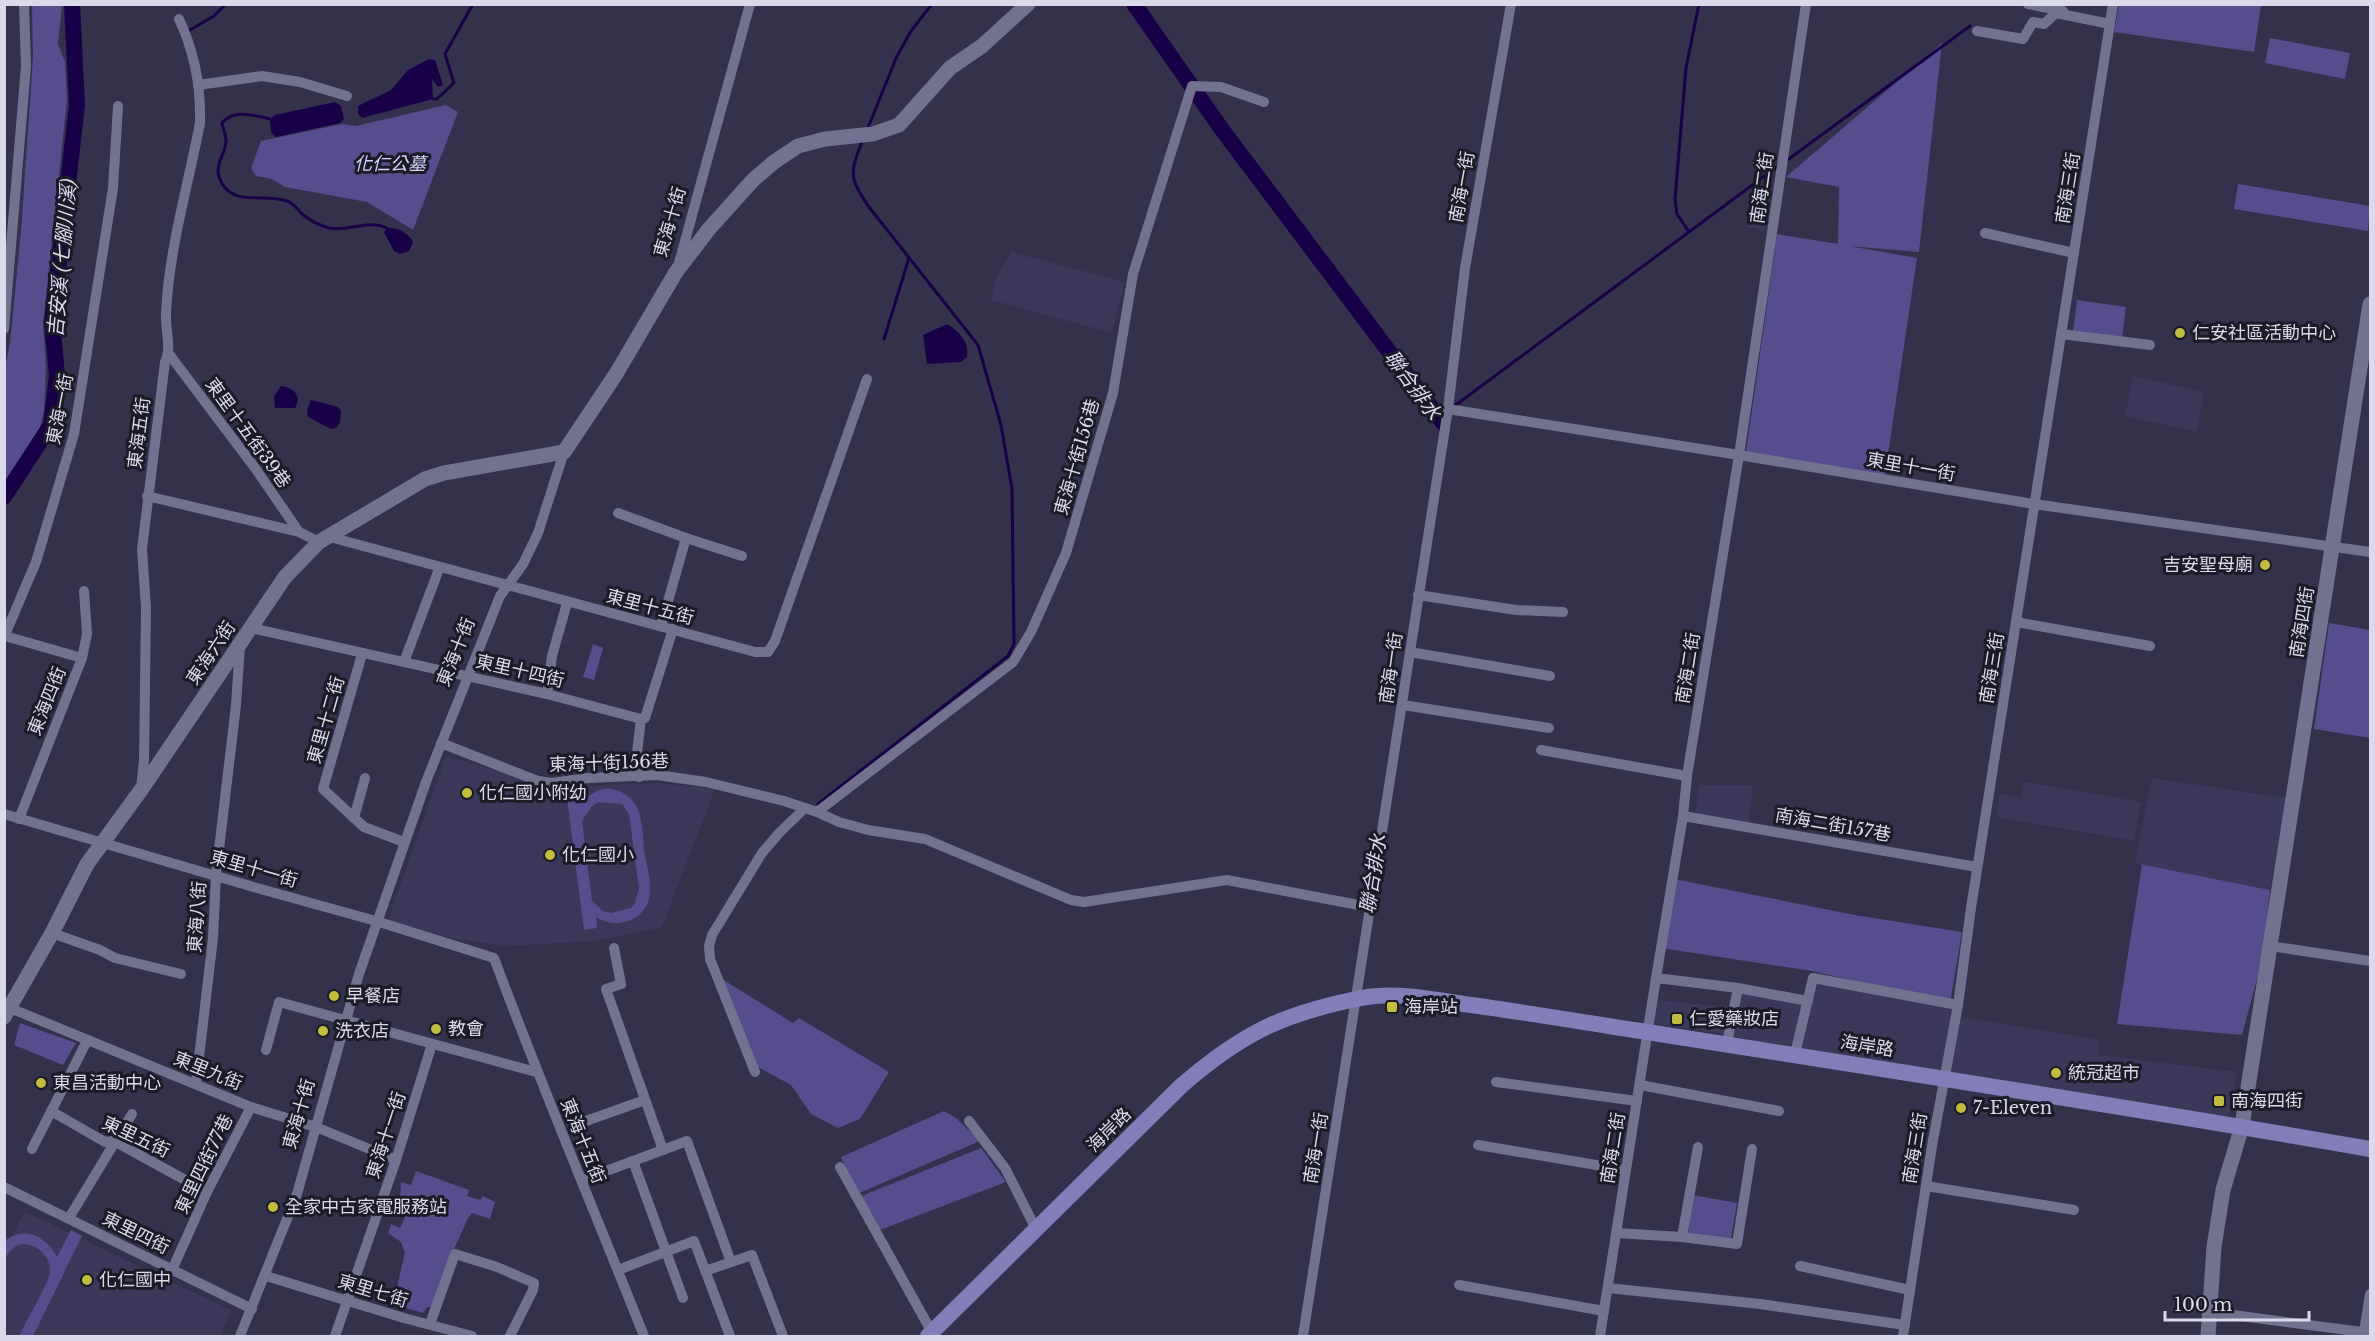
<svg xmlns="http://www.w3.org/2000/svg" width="2375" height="1341" viewBox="0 0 2375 1341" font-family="'Libre Baskerville','Noto Sans TC',serif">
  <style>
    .built { fill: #3b385a }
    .green { fill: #554d8c; fill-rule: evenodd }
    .water { fill: #190148 }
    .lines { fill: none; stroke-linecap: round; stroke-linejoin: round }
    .stream { stroke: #190148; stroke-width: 3 }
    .river { stroke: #190148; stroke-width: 16 }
    .street { stroke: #727190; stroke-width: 10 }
    .secondary { stroke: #727190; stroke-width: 15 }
    .primary { stroke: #827eb8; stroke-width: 16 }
    .poi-dot { fill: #c2bd3f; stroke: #1b1a27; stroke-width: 2 }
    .labels { text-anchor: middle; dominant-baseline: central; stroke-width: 6; stroke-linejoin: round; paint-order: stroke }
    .park-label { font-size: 18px; font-style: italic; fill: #d6d4ff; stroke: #1b1a27 }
    .street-label { font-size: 18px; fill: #dbdaec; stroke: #1b1a27 }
    .poi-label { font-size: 18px; fill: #dbdaec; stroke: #1b1a27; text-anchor: start }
    .water-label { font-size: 20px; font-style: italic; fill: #dbdaf0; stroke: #1b1a27 }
  </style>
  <rect width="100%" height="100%" fill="#33314c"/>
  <g class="built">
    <path d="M1751 203 1756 204 1755 214 1764 215 1765 207 1772 208 1769 231 1747 227Z"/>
    <path d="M1011 252 1125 282 1112 333 991 300 996 278Z"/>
    <path d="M2133 376 2204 392 2197 432 2125 416Z"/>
    <path d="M446 756 553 787 659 783 715 789 662 927 595 941 506 946 446 937 388 920Z"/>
    <path d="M2152 778 2286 798 2270 890 2135 863Z"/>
    <path d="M2024 782 2141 802 2134 841 1996 817 2000 794 2021 798Z"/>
    <path d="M1699 785H1753L1748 826 1695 816Z"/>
    <path d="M1815 981 1955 1005 1942 1075 1798 1052Z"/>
    <path d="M1740 991 1805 1004 1794 1048 1731 1036Z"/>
    <path d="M1658 1000 1732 1008 1726 1035 1653 1023Z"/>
    <path d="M1959 1017 2099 1040V1055L2237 1072 2227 1123 1949 1078Z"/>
    <path d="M25 1212 231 1310 221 1336H5L4 1251Z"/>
  </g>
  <g class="green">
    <path d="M32 5H62L58 44 65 62 67 100 43 324 46 367 44 410 40 428 5 482V368L10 343 21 232 33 57Z"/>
    <path d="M2119 5H2261L2254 52 2114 32Z"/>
    <path d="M2270 38 2350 53 2345 79 2265 63Z"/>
    <path d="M1942 43 1919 252 1849 246 1917 258 1885 475 1745 459 1777 234 1838 244 1839 187 1786 177Z"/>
    <path d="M446 105 458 112 413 230 367 202 285 187 272 179 256 176 251 168 261 141 342 124 356 126Z"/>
    <path d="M2238 184 2370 206 2368 231 2234 209Z"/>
    <path d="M2077 300 2126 307 2122 339 2073 333Z"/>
    <path d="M2329 623 2370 630V738L2314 729Z"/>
    <path d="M593 644 603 648 594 680 583 677Z"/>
    <path d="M577 789 580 804C586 798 594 791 603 789 619 787 635 798 639 813 643 824 643 838 644 850 646 863 651 878 650 891 649 920 617 931 596 917L597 928 584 930 566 790ZM598 802 622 804 629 814 639 888 635 903 631 908 611 913 603 911 592 901 582 821 591 807Z"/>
    <path d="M2135 863 2270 890 2263 957 2242 1035 2117 1024 2142 865Z"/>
    <path d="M1674 879 1855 915 1962 932 1950 1003 1812 971 1661 948Z"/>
    <path d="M722 979 793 1023 799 1018 889 1072 860 1119 838 1128 811 1114 791 1085 756 1066Z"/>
    <path d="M20 1023 76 1043 63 1065 14 1045Z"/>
    <path d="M944 1111 956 1118 980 1141 857 1194 841 1157Z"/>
    <path d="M981 1148 1006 1182 880 1230 861 1196Z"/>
    <path d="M416 1171 469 1190 467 1196 480 1200 483 1196 495 1202 490 1219 472 1213 468 1218 450 1258 433 1307H427L423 1313 393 1304 405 1253 401 1242 388 1233 391 1224 400 1228 408 1210 400 1201 401 1182 411 1185Z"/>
    <path d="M1693 1195 1737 1203 1731 1239 1688 1235Z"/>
    <path d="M71 1230 82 1236 33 1336H19C25 1324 49 1282 50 1272 52 1256 33 1240 18 1245 12 1248 8 1253 5 1258V1241C24 1225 47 1237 57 1257Z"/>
  </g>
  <g class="water">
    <path d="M429 59 435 60 443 85 438 87 432 79 433 99 362 118 358 114V106L391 90 408 70Z"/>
    <path d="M335 102 341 106 344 119 340 123 276 137 271 132 270 119 275 115Z"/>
    <path d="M387 228C398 227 409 233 413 242L409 251 400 254 394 251 384 232Z"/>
    <path d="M947 324C960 332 969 342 967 357L961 362 927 364 923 335Z"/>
    <path d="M281 386C293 387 303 396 295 408H275L274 396Z"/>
    <path d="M311 400 338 407 341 411 340 423 336 428 331 429 308 417 307 410Z"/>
  </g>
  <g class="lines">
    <g class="stream">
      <path d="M190 30 214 16 226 4"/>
      <path d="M433 99H437L454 83 445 54 473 4"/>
      <path d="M270 119C254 115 233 109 222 123 223 129 226 135 226 141 226 153 215 163 219 177 230 209 264 192 287 201 293 203 297 208 301 213 309 220 318 225 329 228 349 232 367 219 387 228"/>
      <path d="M867 130 897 56 911 31 932 4"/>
      <path d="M1786 161 1970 26"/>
      <path d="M1689 232 1677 214 1675 199 1686 68 1699 4"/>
      <path d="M884 339 909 258"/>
      <path d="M1453 407 1778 166"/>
      <path d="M818 804 1008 656 1014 644 1012 489 1001 425 978 345 869 207C848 176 850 173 863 139"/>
    </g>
    <g class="river">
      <path d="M1134 4 1223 131 1443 423"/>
      <path d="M4 497 51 425 57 375 52 323 77 105 72 4"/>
    </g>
    <g class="street">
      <path d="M2028 4 2063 11"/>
      <path d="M1977 31 2023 39 2033 22 2044 24 2056 13 2110 24"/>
      <path d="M198 85 262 76 300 82 347 96"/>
      <path d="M1985 233 2074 253"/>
      <path d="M679 263 750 4"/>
      <path d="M4 329 26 66 24 4"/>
      <path d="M2061 334 2150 345"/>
      <path d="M169 354 255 468 299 532"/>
      <path d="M1448 409 1739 455 2034 504 2370 552"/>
      <path d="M147 496 299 532 319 542"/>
      <path d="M618 513 686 538"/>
      <path d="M330 537 755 652H768L775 641 867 379"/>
      <path d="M1418 595 1516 610 1563 612"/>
      <path d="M2016 622 2150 646"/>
      <path d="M661 626 686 538 742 556"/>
      <path d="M251 628 547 694 641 719"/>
      <path d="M5 636 82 658"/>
      <path d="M4 637 36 562 74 434 113 188 118 106"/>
      <path d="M1410 652 1550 676"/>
      <path d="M362 654 323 789 364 827 404 842"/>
      <path d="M404 662 439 569"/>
      <path d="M547 694 552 656 567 603"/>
      <path d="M1403 705 1549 728"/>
      <path d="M641 719 645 718 673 629"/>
      <path d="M441 743 538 781 552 783 588 778 657 775 706 782 784 801 817 812 839 822 868 830 925 839 1071 900 1084 902 1227 880 1369 907"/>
      <path d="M1541 750 1687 776"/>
      <path d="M639 777 636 761 641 719"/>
      <path d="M141 787 144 761 146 608 142 549 165 362C172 348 165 329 166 313 169 249 188 186 200 123 201 88 194 51 179 19"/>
      <path d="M817 812 1013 662 1031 632 1066 553 1113 393 1133 274 1192 86 1221 87 1264 102"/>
      <path d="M4 814 257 888 376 921 494 958C541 1085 594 1210 644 1336"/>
      <path d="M1683 816 1977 867"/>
      <path d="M354 818 365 778"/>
      <path d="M19 819 82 658 87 634 84 591"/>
      <path d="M52 933 100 950 115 958 181 974"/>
      <path d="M2270 946 2370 961"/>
      <path d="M614 948 621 984 606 989 663 1150"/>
      <path d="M1656 978 1738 988 1808 1001"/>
      <path d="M10 1008 251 1107 316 1127 396 1160"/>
      <path d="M1727 1043 1738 988"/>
      <path d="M266 1050 279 1002 536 1072"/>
      <path d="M1795 1054 1813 978 1958 1005"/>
      <path d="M755 1072 710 959 709 946 712 935 762 853 780 832 805 808"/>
      <path d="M1496 1082 1637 1101"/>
      <path d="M196 1083 213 938 216 875 236 705 240 645"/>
      <path d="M1640 1085 1779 1111"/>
      <path d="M51 1111 105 1142 114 1141 207 1192"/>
      <path d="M586 1121 645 1100"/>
      <path d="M969 1121 1005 1168 1036 1229"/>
      <path d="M1478 1145 1626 1170"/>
      <path d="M32 1149 87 1041"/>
      <path d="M633 1161 683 1298"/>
      <path d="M840 1167 934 1336"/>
      <path d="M582 1180 687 1141 731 1262"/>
      <path d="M1926 1186 2074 1210"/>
      <path d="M4 1187 252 1309"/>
      <path d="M69 1218 132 1114"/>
      <path d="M1616 1233 1682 1237 1737 1244 1752 1149"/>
      <path d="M1682 1237 1698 1147"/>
      <path d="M1800 1266 1910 1290"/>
      <path d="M172 1270 207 1192 251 1107"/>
      <path d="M618 1270 694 1241 730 1336"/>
      <path d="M705 1271 752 1255 783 1336"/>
      <path d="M266 1276 404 1318 472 1336"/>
      <path d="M1459 1285 1604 1311"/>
      <path d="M1608 1288 1760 1304 1905 1325"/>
      <path d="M2210 1312 2370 1333"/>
      <path d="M430 1324 455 1254 497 1267 534 1283 533 1290 510 1336"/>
      <path d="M2364 1332 2370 1294"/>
      <path d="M240 1336 297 1194 359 974 426 782 500 596 523 564 538 533 564 452"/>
      <path d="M335 1336 396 1160 432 1044"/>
      <path d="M1303 1336 1448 409 1465 268 1511 4"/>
      <path d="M1600 1336 1656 978 1683 816 1687 776 1739 455 1806 4"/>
      <path d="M1903 1336 1932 1146 1958 1005 1971 908 2113 4"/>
    </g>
    <g class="secondary">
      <path d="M4 1017 52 933 87 864 141 790 285 577 319 542 425 479 444 473 564 452 616 374 676 272 709 229 753 180 774 162 798 146 825 139 873 134 899 125 950 68 982 46 1028 4"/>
      <path d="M2208 1336 2214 1247 2223 1190 2242 1126 2370 304"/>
    </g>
    <path class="primary" d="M928 1336 1181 1086C1243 1032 1286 1012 1367 997 1400 992 1437 1000 1471 1005 1530 1013 1588 1023 1647 1032 1888 1070 2130 1107 2370 1149"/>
  </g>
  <g class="poi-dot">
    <circle cx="2180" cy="333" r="6"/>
    <circle cx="2265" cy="565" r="6"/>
    <circle cx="467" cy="793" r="6"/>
    <circle cx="550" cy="855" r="6"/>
    <circle cx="334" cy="996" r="6"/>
    <rect x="1386" y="1001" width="12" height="12" rx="3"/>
    <rect x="1671" y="1013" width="12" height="12" rx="3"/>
    <circle cx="436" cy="1029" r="6"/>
    <circle cx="323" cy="1031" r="6"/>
    <circle cx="2056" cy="1073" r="6"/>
    <circle cx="41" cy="1083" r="6"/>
    <rect x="2213" y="1095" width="12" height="12" rx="3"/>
    <circle cx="1961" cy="1108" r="6"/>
    <circle cx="273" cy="1207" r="6"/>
    <circle cx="87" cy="1280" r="6"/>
  </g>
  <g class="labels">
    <g class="park-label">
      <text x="390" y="164">化仁公墓</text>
    </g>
    <g class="street-label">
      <text transform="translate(1462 187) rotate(-80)">南海一街</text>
      <text transform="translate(1762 188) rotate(-82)">南海二街</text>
      <text transform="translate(2068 188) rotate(-81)">南海三街</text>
      <text transform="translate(670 222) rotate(-74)">東海十街</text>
      <text transform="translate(60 409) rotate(-79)">東海一街</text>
      <text transform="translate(139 433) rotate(-83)">東海五街</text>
      <text transform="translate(248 433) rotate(54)">東里十五街39巷</text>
      <text transform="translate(1077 457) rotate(-74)">東海十街156巷</text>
      <text transform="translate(1911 467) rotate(10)">東里十一街</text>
      <text transform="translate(650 607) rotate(15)">東里十五街</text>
      <text transform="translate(2302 622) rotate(-81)">南海四街</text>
      <text transform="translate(456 652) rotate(-68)">東海十街</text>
      <text transform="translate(211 653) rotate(-56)">東海六街</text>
      <text transform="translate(1391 668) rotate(-82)">南海一街</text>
      <text transform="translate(1688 668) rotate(-81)">南海二街</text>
      <text transform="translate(1992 668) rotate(-81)">南海三街</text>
      <text transform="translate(520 671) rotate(13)">東里十四街</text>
      <text transform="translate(47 701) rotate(-68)">東海四街</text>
      <text transform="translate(326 720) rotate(-74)">東里十二街</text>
      <text transform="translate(609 763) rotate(-2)">東海十街156巷</text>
      <text transform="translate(1833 825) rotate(10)">南海二街157巷</text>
      <text transform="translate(254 869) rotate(16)">東里十一街</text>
      <text transform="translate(197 917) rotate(-86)">東海八街</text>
      <text transform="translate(1867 1046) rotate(9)">海岸路</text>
      <text transform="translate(208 1071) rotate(22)">東里九街</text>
      <text transform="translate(299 1114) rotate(-74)">東海十街</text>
      <text transform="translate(1109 1130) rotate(-45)">海岸路</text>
      <text transform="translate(386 1135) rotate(-72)">東海十一街</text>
      <text transform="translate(136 1137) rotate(25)">東里五街</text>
      <text transform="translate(583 1141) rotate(68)">東海十五街</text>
      <text transform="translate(1316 1148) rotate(-81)">南海一街</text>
      <text transform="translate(1613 1148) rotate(-81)">南海二街</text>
      <text transform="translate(1915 1148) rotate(-81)">南海三街</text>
      <text transform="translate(204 1164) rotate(-64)">東里四街77巷</text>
      <text transform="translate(136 1233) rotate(26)">東里四街</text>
      <text transform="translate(373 1291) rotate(17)">東里七街</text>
    </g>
    <g class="poi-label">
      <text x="2192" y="333">仁安社區活動中心</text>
      <text x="2253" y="565" text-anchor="end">吉安聖母廟</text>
      <text x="479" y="793">化仁國小附幼</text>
      <text x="562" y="855">化仁國小</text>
      <text x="346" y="996">早餐店</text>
      <text x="1404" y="1007">海岸站</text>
      <text x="1689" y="1019">仁愛藥妝店</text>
      <text x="448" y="1029">教會</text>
      <text x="335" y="1031">洗衣店</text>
      <text x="2068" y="1073">統冠超市</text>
      <text x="53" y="1083">東昌活動中心</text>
      <text x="2231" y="1101">南海四街</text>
      <text x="1973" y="1108">7-Eleven</text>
      <text x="285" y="1207">全家中古家電服務站</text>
      <text x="99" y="1280">化仁國中</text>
    </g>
    <g class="water-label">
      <text transform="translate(62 258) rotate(-85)">吉安溪 (七腳川溪)</text>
      <text transform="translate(1413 385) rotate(54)">聯合排水</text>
      <text transform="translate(1373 874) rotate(-81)">聯合排水</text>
    </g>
  </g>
  <rect width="2375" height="1341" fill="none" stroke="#dbdaec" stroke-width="12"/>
  <path d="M2165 1311v9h144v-9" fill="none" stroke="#dbdaec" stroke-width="3"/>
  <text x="2174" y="1311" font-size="18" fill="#dbdaec" stroke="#1b1a27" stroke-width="4.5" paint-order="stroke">100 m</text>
</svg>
